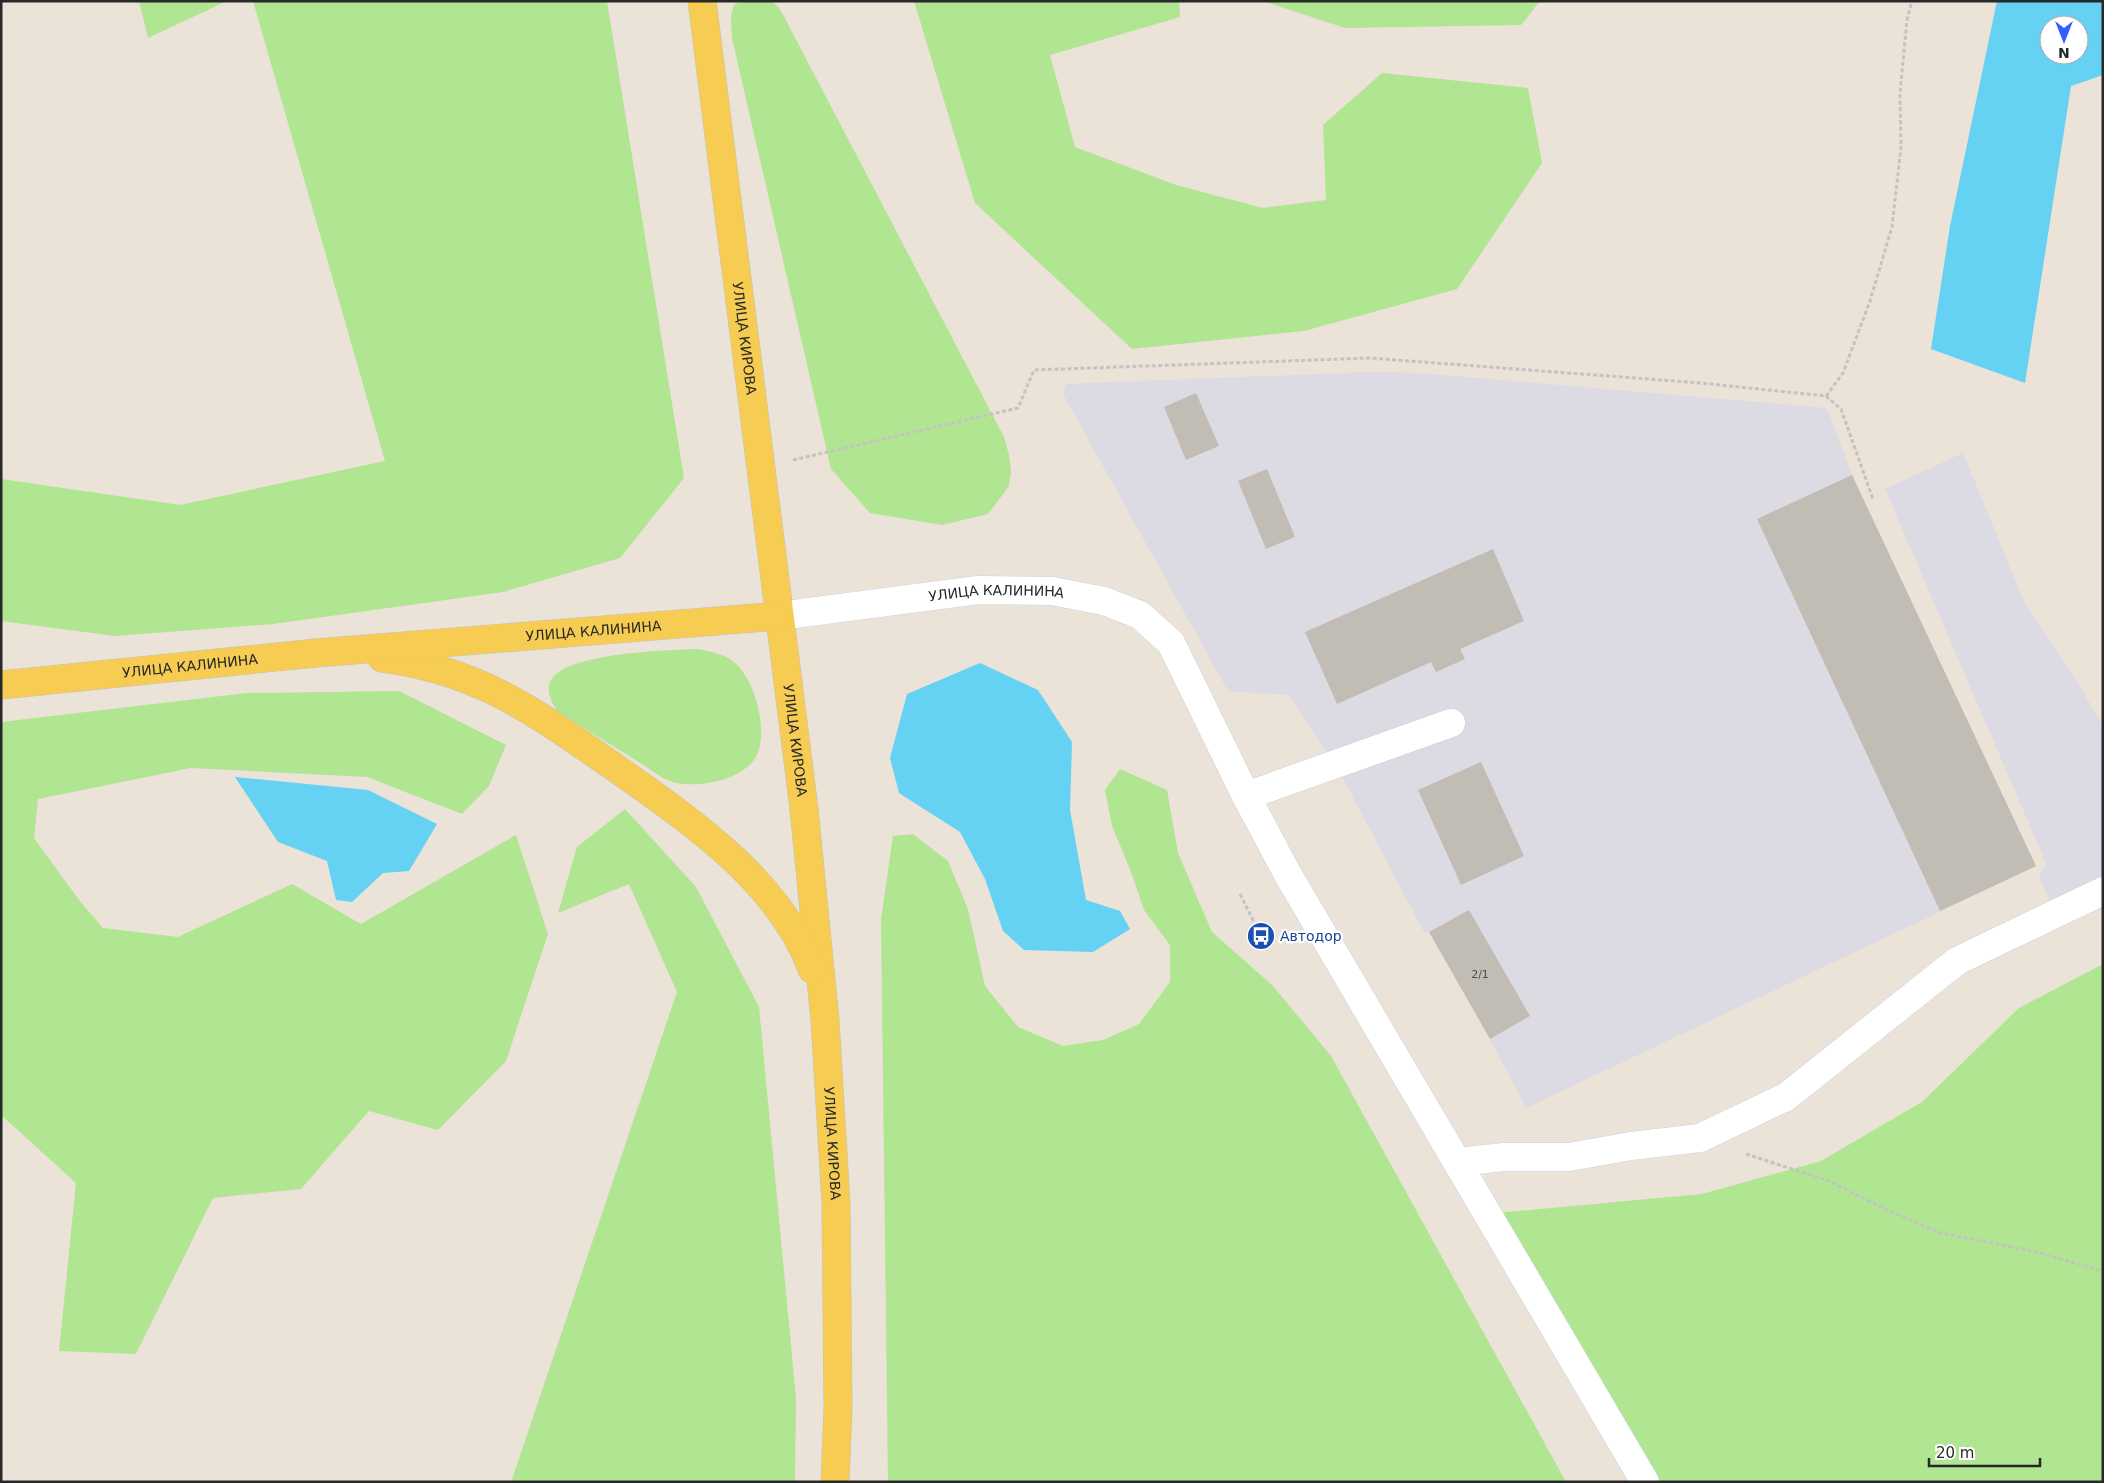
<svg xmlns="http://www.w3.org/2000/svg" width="2104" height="1483" viewBox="0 0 2104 1483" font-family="'DejaVu Sans',sans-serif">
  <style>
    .industrial { fill: #dcdae3 }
    .green { fill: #b0e591 }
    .water { fill: #65d1f3; fill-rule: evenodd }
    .building { fill: #c2bdb4 }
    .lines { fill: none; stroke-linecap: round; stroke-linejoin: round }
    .minor-casing { stroke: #ced2e2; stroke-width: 29 }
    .major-casing { stroke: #c3c3c3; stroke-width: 29 }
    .path { stroke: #c3c3c3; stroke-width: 3; stroke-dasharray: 4 2.5; stroke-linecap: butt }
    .minor { stroke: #fff; stroke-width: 28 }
    .major { stroke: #f6cc52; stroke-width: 28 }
    .labels { text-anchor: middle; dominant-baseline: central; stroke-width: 4.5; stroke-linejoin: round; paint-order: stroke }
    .number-label { font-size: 11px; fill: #4e4d4b }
    .street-label { font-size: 14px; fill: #282828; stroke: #fff }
    .transit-label { font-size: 14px; fill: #164399; stroke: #fff; text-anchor: start }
  </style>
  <rect width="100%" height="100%" fill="#ebe2d8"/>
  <g class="industrial">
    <path d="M1370 372 1419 373 1827 408 1852 475 2036 866 1526 1108 1490 1039 1430 932H1424L1336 765 1289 695 1228 691 1063 394 1066 384Z"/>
    <path d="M1963 453 2025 604 2076 680 2103 726V879L2050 901 2039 878 2046 863 1885 489Z"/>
  </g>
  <g class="green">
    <path d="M139 1H227L148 38Z"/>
    <path d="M253 1H607L684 478 620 558 503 592 273 624 115 636 1 621V479L180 505 385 461Z"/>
    <path d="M741 1H772L780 9 1004 437 1009 455 1011 472 1009 486 988 514 942 525 870 513 831 469 732 38 731 16 734 5Z"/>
    <path d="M914 1H1179L1180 17 1050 55 1075 147 1176 185 1263 208 1326 200 1323 125 1382 73 1528 88 1542 163 1457 289 1304 331 1132 349 975 203Z"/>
    <path d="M1263 1H1540L1521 25 1345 28Z"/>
    <path d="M699 649C713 652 729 655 739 667 757 687 770 737 754 760 743 774 724 781 707 783 695 785 681 785 670 781 657 776 646 766 634 759 608 743 582 727 557 711 550 700 544 686 554 676 575 653 667 650 699 649Z"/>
    <path d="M399 691 506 745 489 786 462 814 367 777 191 768 38 799 34 838 79 900 103 928 178 937 292 884 361 924 516 835 548 934 506 1061 438 1130 369 1111 301 1189 213 1198 136 1354 59 1351 76 1183 1 1115V722L247 693Z"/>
    <path d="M1120 769 1167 790 1178 853 1212 932 1272 985 1331 1056 1566 1482H888L881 920 893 836 913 834 948 861 968 909 985 986 1018 1027 1063 1046 1103 1040 1139 1024 1170 982V945L1144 910 1130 869 1112 826 1105 790Z"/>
    <path d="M625 809 696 887 759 1007 796 1398 795 1482H511L677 992 629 884 558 913 577 847Z"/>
    <path d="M2103 964V1482H1654L1496 1213 1702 1194 1821 1161 1922 1102 2019 1008Z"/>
  </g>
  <g class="water">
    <path d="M1997 1H2103V75L2071 86 2025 383 1931 349 1950 226ZM2049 25H2079V55H2049Z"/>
    <path d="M980 663 1038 690 1072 742 1070 810 1086 900 1120 911 1130 929 1093 952 1024 950 1003 931 985 879 960 832 899 793 890 758 907 694Z"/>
    <path d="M235 777 368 790 437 824 409 871 383 873 352 902 336 900 327 861 278 842Z"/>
  </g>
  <g class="building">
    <path d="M1196 393 1219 446 1186 460 1164 407Z"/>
    <path d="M1267 469 1295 537 1266 549 1238 481Z"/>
    <path d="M1852 475 2036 866 1940 911 1757 519Z"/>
    <path d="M1493 549 1524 621 1460 649 1465 659 1436 672 1431 662 1337 704 1305 632Z"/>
    <path d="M1481 762 1524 856 1461 885 1418 790Z"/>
    <path d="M1469 910 1530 1016 1490 1039 1429 932Z"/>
  </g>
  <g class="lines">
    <defs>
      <g id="minor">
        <path id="s1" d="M779 616 978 590 1052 591 1104 601 1140 615 1171 643 1246 796 1287 873 1645 1482"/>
        <path d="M1246 796 1451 723"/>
        <path d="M1459 1162 1504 1157H1569L1631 1146 1700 1138 1786 1097 1957 961 2103 891"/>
      </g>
      <g id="major">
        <path id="s2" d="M702 1 804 809 825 1020 836 1204 838 1408 835 1482"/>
        <path d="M382 658C421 663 459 674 494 691 535 711 572 738 610 764 685 817 779 879 812 969"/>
        <path id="s3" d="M1 685 316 653 779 616"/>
      </g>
    </defs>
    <use href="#minor" class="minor-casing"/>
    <use href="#major" class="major-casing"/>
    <g class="path">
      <path d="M1826 396 1843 373 1870 301 1892 227 1901 147 1900 93 1907 20 1912 1"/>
      <path d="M793 460 1018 408 1034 370 1370 358 1701 383 1826 396 1841 409 1873 499"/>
      <path d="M1240 894 1261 936"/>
      <path d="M1746 1154 1829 1181 1887 1210 1941 1233 2033 1251 2103 1271"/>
    </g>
    <use href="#minor" class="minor"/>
    <use href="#major" class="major"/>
  </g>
  <defs>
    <symbol id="bus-disc" viewBox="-11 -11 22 22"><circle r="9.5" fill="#1a4fb4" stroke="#fff"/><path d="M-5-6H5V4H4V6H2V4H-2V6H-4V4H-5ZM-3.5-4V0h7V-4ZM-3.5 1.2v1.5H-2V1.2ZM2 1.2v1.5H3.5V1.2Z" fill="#fff"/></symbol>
  </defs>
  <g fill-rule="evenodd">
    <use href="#bus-disc" x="1245" y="920" width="32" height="32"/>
  </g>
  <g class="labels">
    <g class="number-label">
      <text x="1480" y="974">2/1</text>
    </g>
    <g class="street-label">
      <text stroke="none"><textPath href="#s2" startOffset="340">УЛИЦА КИРОВА</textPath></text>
      <text stroke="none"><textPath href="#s1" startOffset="219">УЛИЦА КАЛИНИНА</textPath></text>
      <text stroke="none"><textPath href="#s3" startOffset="595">УЛИЦА КАЛИНИНА</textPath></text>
      <text stroke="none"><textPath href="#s3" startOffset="190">УЛИЦА КАЛИНИНА</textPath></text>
      <text stroke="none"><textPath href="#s2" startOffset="745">УЛИЦА КИРОВА</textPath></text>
      <text stroke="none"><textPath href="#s2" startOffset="1150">УЛИЦА КИРОВА</textPath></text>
    </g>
    <g class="transit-label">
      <text x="1280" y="936">Автодор</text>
    </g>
  </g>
  <rect width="2104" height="1483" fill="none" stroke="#282828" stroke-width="5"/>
  <g transform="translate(2064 40) rotate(180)"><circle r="24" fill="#ffffff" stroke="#a9a9a9"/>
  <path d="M0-4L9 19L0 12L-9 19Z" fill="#315dff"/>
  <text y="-8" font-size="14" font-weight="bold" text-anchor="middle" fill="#282828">N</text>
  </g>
  <path d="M1929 1458v8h111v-8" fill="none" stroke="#282828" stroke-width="2.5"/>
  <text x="1936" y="1458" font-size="15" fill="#282828" stroke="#ffffff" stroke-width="4" paint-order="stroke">20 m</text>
</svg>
